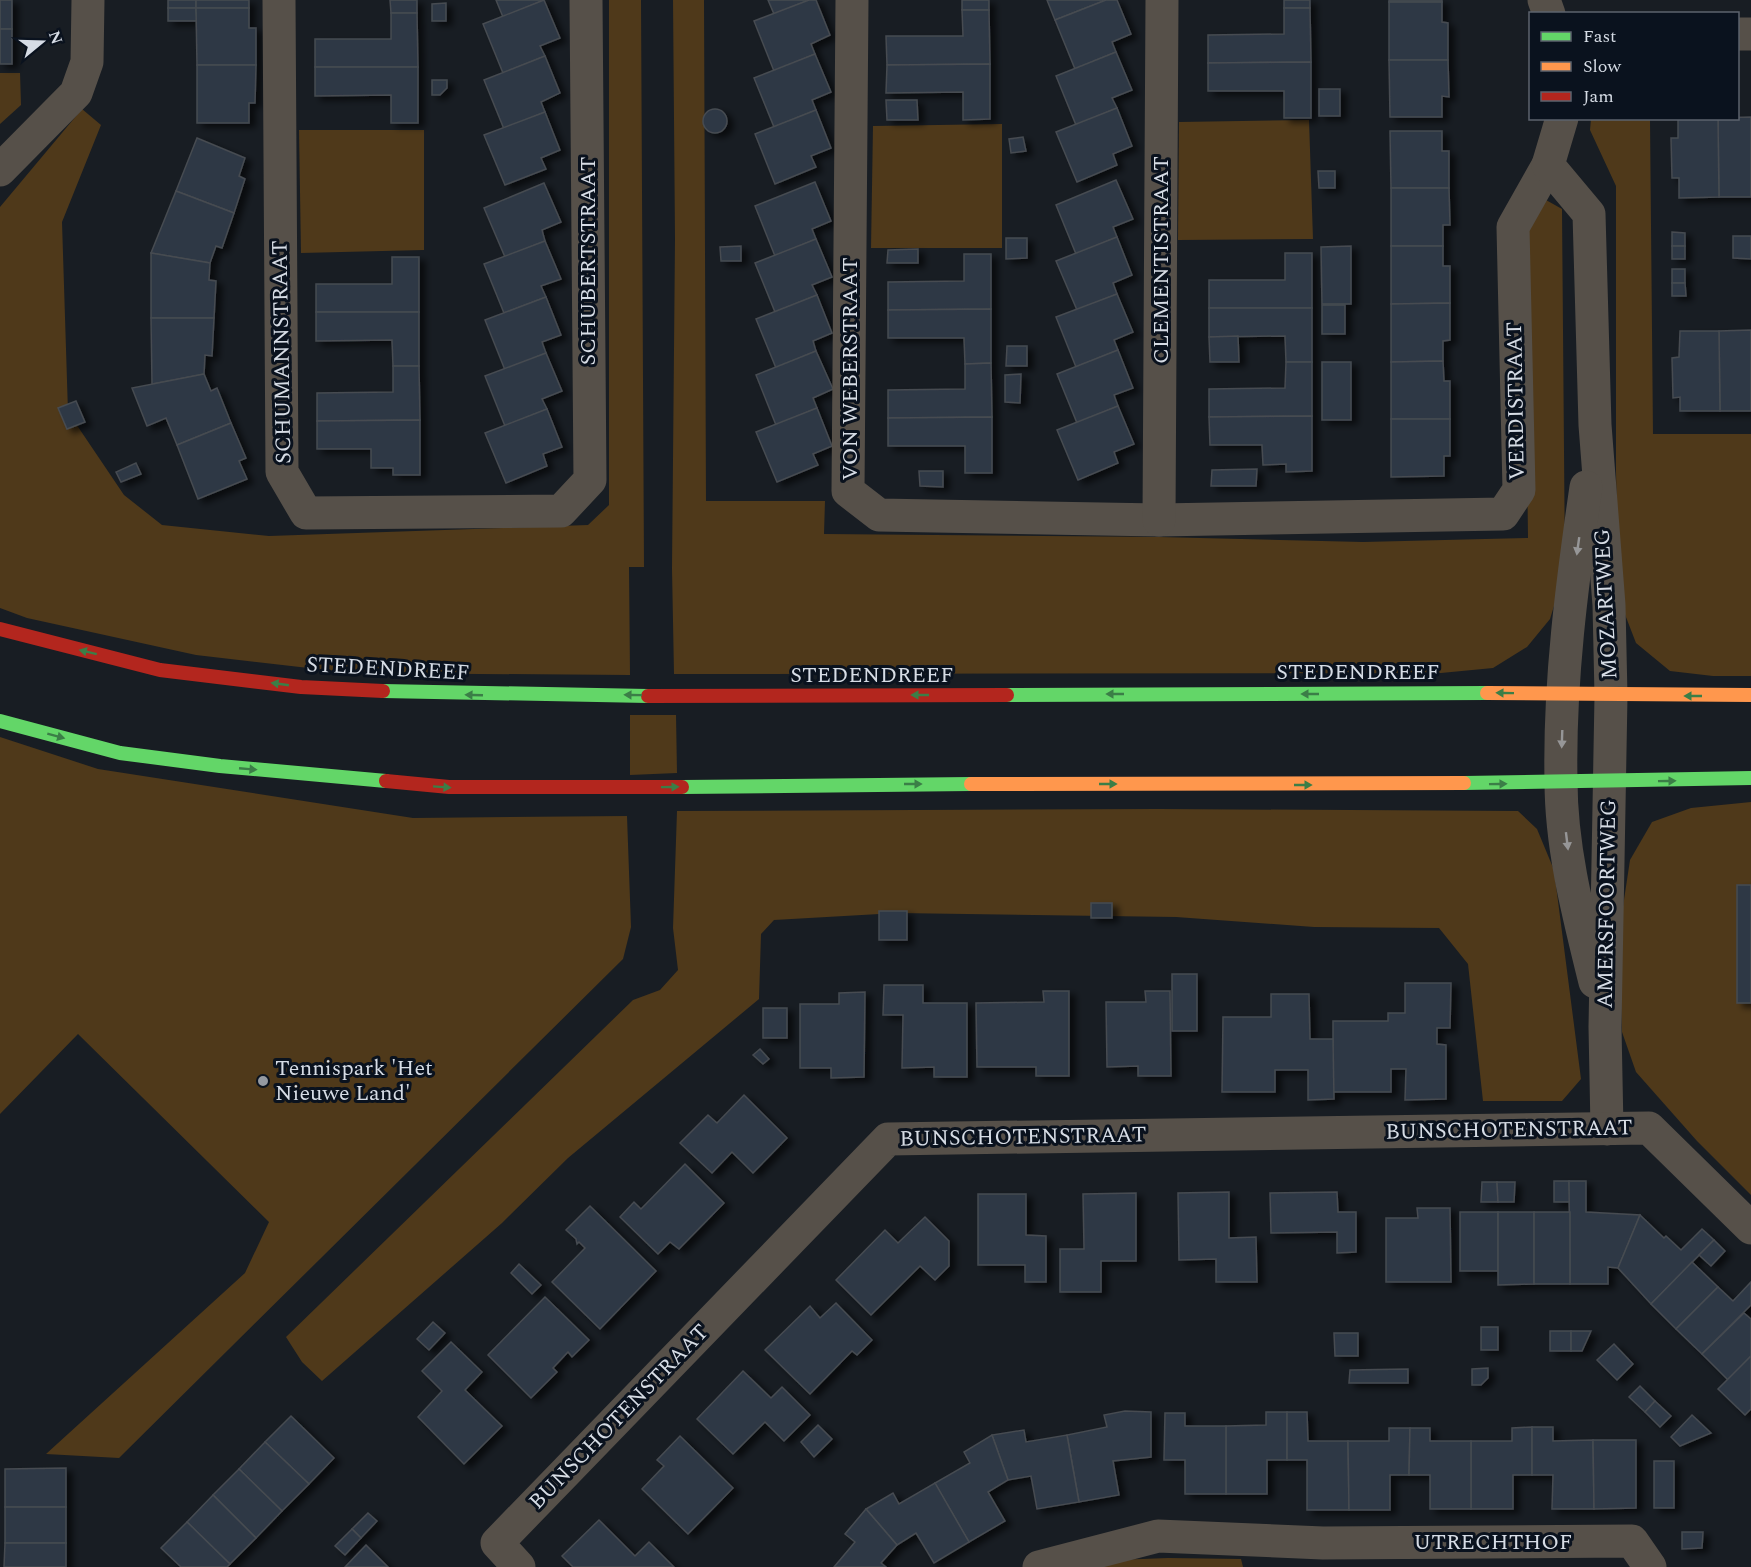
<svg xmlns="http://www.w3.org/2000/svg" width="1751" height="1567" viewBox="0 0 1751 1567" font-family="Spectral,serif">
  <style>
    .green { fill: #4f391a }
    .building { fill: #2e3845; stroke: #464b51; stroke-width: 1.5; filter: url(#shadow) }
    .lines { fill: none; stroke-linecap: round; stroke-linejoin: round }
    .street { stroke: #565049; stroke-width: 33 }
    .fast { stroke: #63d668; stroke-width: 14 }
    .slow { stroke: #ff974d; stroke-width: 14 }
    .jam { stroke: #b3261e; stroke-width: 14 }
    .oneway { fill: #969697 }
    .oneway2 { fill: #3b7e47 }
    .poi-dot { fill: #9499a1; stroke: #0a121e; stroke-width: 2 }
    .labels { text-anchor: middle; dominant-baseline: central; stroke-width: 6; stroke-linejoin: round; paint-order: stroke }
    .street-label { font-size: 22px; fill: #d6dce5; stroke: #0a121e }
    .poi-label { font-size: 22px; fill: #d6dce5; stroke: #0a121e; text-anchor: start }
  </style>
  <defs>
    <filter id="shadow"><feDropShadow dx="6" dy="4" stdDeviation="3" flood-color="#0009"/></filter>
  </defs>
  <rect width="100%" height="100%" fill="#181d23"/>
  <g class="green">
    <path d="M609 0H641L644 567H629L630 675 352 673 196 655 27 618 0 608V207L82 109 101 125 62 222 68 412 124 495 162 525 269 536 588 525 609 505Z"/>
    <path d="M673 0H704L706 501H825L824 534 1159 537 1363 542 1528 538 1524 208 1546 200 1562 209 1565 570 1550 619 1527 647 1493 668 1441 673 674 674 672 569 675 239Z"/>
    <path d="M0 73H20L21 105 0 124Z"/>
    <path d="M1591 119H1650L1653 434H1751V676H1713L1670 671 1636 643 1619 599 1616 472V186L1590 130Z"/>
    <path d="M1309 120 1313 239 1178 240 1179 122Z"/>
    <path d="M1002 124V248H871L873 126Z"/>
    <path d="M299 130H424V250L301 253Z"/>
    <path d="M630 715H676L677 773 630 775Z"/>
    <path d="M0 737 98 769 413 818 627 816 631 927 623 959 119 1458 46 1454 245 1273 269 1222 78 1034 0 1114Z"/>
    <path d="M1751 802V1195L1697 1141 1636 1072 1622 1032 1619 933 1630 860 1652 822 1691 808Z"/>
    <path d="M1159 809 1518 811 1537 829 1554 870 1581 1079 1562 1101H1483L1468 964 1439 928 1314 927 1176 917 897 913 774 920 761 934 759 999 568 1158 502 1223 322 1381 302 1362 286 1337 633 1000 660 990 678 970 673 928 677 811Z"/>
    <path d="M1168 1558 1241 1559 1243 1567H1091L1116 1560Z"/>
  </g>
  <g class="building">
    <rect x="0" y="0" width="12" height="29"/>
    <rect x="168" y="0" width="28" height="8"/>
    <rect x="196" y="0" width="53" height="8"/>
    <path d="M390 0H417V13H391Z"/>
    <path d="M496 0H544L503 17Z"/>
    <path d="M544 0 560 38 540 46 545 56 503 73 483 24Z"/>
    <path d="M768 0H809L774 14Z"/>
    <path d="M809 0H816L830 35 811 44 815 54 774 71 754 21Z"/>
    <rect x="962" y="0" width="27" height="10"/>
    <path d="M1047 0H1106L1055 20Z"/>
    <path d="M1106 0H1117L1131 34 1112 42 1116 52 1075 69 1055 20Z"/>
    <rect x="1284" y="0" width="26" height="8"/>
    <rect x="1389" y="0" width="53" height="2"/>
    <path d="M1389 2H1442V22L1448 23V60H1389Z"/>
    <path d="M446 3V21H432V4Z"/>
    <path d="M168 8H196L197 21H168Z"/>
    <path d="M196 8H249V28H256V65H197Z"/>
    <path d="M1284 8H1310L1311 62 1208 63V35L1284 34Z"/>
    <path d="M962 10H989L990 64 887 65 886 36H963Z"/>
    <path d="M391 13H417L418 67H315V39H391Z"/>
    <rect x="0" y="29" width="12" height="35"/>
    <path d="M1116 52 1132 90 1112 98 1117 108 1076 125 1056 76Z"/>
    <path d="M815 54 831 92 812 100 816 110 774 127 754 78Z"/>
    <path d="M545 56 560 93 541 102 545 112 504 129 484 80Z"/>
    <path d="M1389 60H1448L1449 97 1442 96V117H1390Z"/>
    <path d="M1311 62V118H1284V91H1208V63Z"/>
    <path d="M990 64V119L963 120V92L886 93 887 65Z"/>
    <path d="M197 65H256L255 103H249V123H197Z"/>
    <path d="M315 67H418V123H391V95L315 96Z"/>
    <path d="M432 80H447V88L440 95H432Z"/>
    <rect x="1319" y="89" width="21" height="27"/>
    <path d="M886 100H917L918 120H887Z"/>
    <path d="M1117 108 1132 146 1113 154 1117 165 1077 182 1056 132Z"/>
    <circle cx="715" cy="121" r="12"/>
    <path d="M816 110 831 148 811 156 816 167 775 184 755 134Z"/>
    <path d="M545 112 560 150 541 158 546 169 505 185 484 135Z"/>
    <path d="M1751 117V197H1719L1718 118Z"/>
    <path d="M1678 118H1718L1719 197 1679 198V178H1672L1671 138H1678Z"/>
    <path d="M1390 131H1442V151H1449V188H1391Z"/>
    <path d="M1023 137 1026 151 1011 153 1009 139Z"/>
    <path d="M197 138 245 158 239 176 245 179 234 213 176 191Z"/>
    <path d="M1318 171H1335V188H1319Z"/>
    <path d="M1116 180 1133 219 1113 227 1117 237 1076 254 1056 205Z"/>
    <path d="M815 182 831 221 812 229 816 239 775 256 755 206Z"/>
    <path d="M544 183 561 222 542 230 545 241 505 257 484 208Z"/>
    <path d="M1391 188H1449L1450 225H1443V246H1391Z"/>
    <path d="M176 191 234 213 222 248 216 246 210 263 151 253Z"/>
    <path d="M1672 232 1685 233V246H1672Z"/>
    <path d="M1733 236H1751V259L1733 258Z"/>
    <path d="M1117 237 1132 275 1113 283 1117 294 1077 310 1056 261Z"/>
    <path d="M1006 238H1027V258L1006 259Z"/>
    <path d="M816 239 832 277 812 285 817 295 775 312 755 263Z"/>
    <path d="M545 241 561 279 541 286 546 297 504 313 484 264Z"/>
    <path d="M741 246V261H721L720 247Z"/>
    <path d="M1351 246V304H1322L1321 247Z"/>
    <path d="M1391 246H1443V266H1450V303L1391 304Z"/>
    <rect x="1672" y="246" width="13" height="13"/>
    <path d="M918 249V263H887L888 250Z"/>
    <path d="M151 253 210 263 209 280 216 281 214 318H151Z"/>
    <path d="M1285 253H1312V308H1209V280H1285Z"/>
    <path d="M964 254H991V309L888 310V282L964 281Z"/>
    <path d="M392 257H419V312H316V284H392Z"/>
    <rect x="1672" y="269" width="13" height="14"/>
    <path d="M1672 283H1685L1686 296H1672Z"/>
    <path d="M1117 294 1133 332 1114 340 1118 350 1076 367 1056 317Z"/>
    <path d="M817 295 832 333 813 341 816 351 776 368 756 319Z"/>
    <path d="M546 297 561 335 542 342 546 353 505 370 485 320Z"/>
    <path d="M1450 303V340L1443 341V361L1391 362V304Z"/>
    <rect x="1322" y="305" width="23" height="29"/>
    <path d="M1209 308H1312V362H1286L1285 336 1209 337Z"/>
    <path d="M991 309V363L965 364 964 338H888V310Z"/>
    <path d="M316 312H419V366H393L392 340 316 341Z"/>
    <path d="M151 318H214L212 356 205 355 204 374 152 384Z"/>
    <path d="M1751 330V411H1720L1719 331Z"/>
    <path d="M1680 331H1719L1720 411H1680V397L1673 398 1672 358 1679 357Z"/>
    <path d="M1238 336 1239 362H1210L1209 337Z"/>
    <path d="M1007 346H1027V366H1006Z"/>
    <path d="M1118 350 1133 388 1114 395 1118 406 1077 423 1057 374Z"/>
    <path d="M816 351 833 389 813 398 817 408 776 425 756 375Z"/>
    <path d="M546 353 562 391 542 399 547 409 505 426 485 376Z"/>
    <path d="M1443 361 1444 381H1450V419H1391V362Z"/>
    <path d="M1286 362H1312V416L1209 417V389L1285 388Z"/>
    <rect x="1322" y="362" width="29" height="58"/>
    <path d="M991 363 992 417 888 418V390L965 389V364Z"/>
    <path d="M393 366H419L420 420 317 421V393L393 392Z"/>
    <path d="M204 374 211 391 217 388 231 423 177 445 166 418 147 426 132 388Z"/>
    <path d="M1021 374 1020 403 1005 402V375Z"/>
    <path d="M76 401 85 422 67 429 58 408Z"/>
    <path d="M1118 406 1134 444 1114 452 1118 463 1078 480 1057 430Z"/>
    <path d="M817 408 832 446 813 454 818 465 777 482 756 432Z"/>
    <path d="M547 409 562 447 543 454 547 466 506 483 485 433Z"/>
    <path d="M1312 416V471L1286 472V464L1263 465 1262 445H1210L1209 417Z"/>
    <path d="M992 417V473H965V446H888V418Z"/>
    <path d="M1391 419H1450V456H1444V476L1391 477Z"/>
    <path d="M420 420V475H393V468H371V449H317V421Z"/>
    <path d="M231 423 246 458 239 461 247 479 198 499 177 445Z"/>
    <path d="M136 463 141 474 121 482 116 472Z"/>
    <path d="M1257 469 1256 486H1211L1212 470Z"/>
    <path d="M919 471H943V487L920 486Z"/>
    <rect x="1737" y="885" width="14" height="118"/>
    <rect x="1091" y="903" width="21" height="15"/>
    <rect x="879" y="911" width="28" height="29"/>
    <rect x="1172" y="974" width="25" height="57"/>
    <path d="M1405 983H1451L1450 1028H1437V1044L1446 1045V1099L1405 1100 1406 1069H1391V1092H1333V1021H1388V1013H1405Z"/>
    <path d="M884 985H923V1003H967V1077H934V1067L902 1068 903 1015H883Z"/>
    <path d="M1043 991H1069V1076H1036V1067H977L976 1003 1044 1002Z"/>
    <path d="M1145 991H1170L1171 1076H1138V1066L1107 1067 1106 1002H1146Z"/>
    <path d="M865 992 864 1077 831 1078V1068H800V1004H839V993Z"/>
    <path d="M1271 994H1309L1310 1039H1333L1334 1099 1308 1100V1070H1275V1092H1222L1223 1017H1271Z"/>
    <rect x="763" y="1008" width="24" height="30"/>
    <path d="M760 1049 769 1059 763 1064 753 1055Z"/>
    <path d="M744 1095 787 1138 753 1173 732 1152 712 1173 680 1143 708 1115 717 1123Z"/>
    <path d="M685 1164 724 1203 679 1249 670 1242 658 1254 620 1217 634 1202 641 1209Z"/>
    <path d="M1554 1181H1569L1570 1202H1554Z"/>
    <path d="M1569 1181H1586V1212L1640 1215 1618 1268 1608 1267V1284H1570Z"/>
    <path d="M1482 1182H1497L1498 1202H1481Z"/>
    <path d="M1497 1182H1515L1514 1202H1498Z"/>
    <path d="M1229 1192V1238L1256 1237 1257 1282H1216V1259L1179 1260 1178 1193Z"/>
    <path d="M1337 1192 1338 1212H1356V1252L1337 1253V1232L1271 1233 1270 1193Z"/>
    <path d="M1136 1193V1261H1101V1292H1060V1249H1084L1083 1194Z"/>
    <path d="M978 1194H1026V1235L1046 1236V1282H1025V1265H978Z"/>
    <path d="M590 1206 656 1271 600 1329 552 1282 585 1248 579 1242 577 1244 576 1239 566 1230Z"/>
    <path d="M1417 1208H1450L1451 1282H1386V1218H1418Z"/>
    <rect x="1460" y="1212" width="38" height="59"/>
    <path d="M1498 1212H1534V1284L1498 1285Z"/>
    <rect x="1534" y="1212" width="36" height="72"/>
    <path d="M1640 1215 1664 1238 1666 1236 1681 1250 1702 1229 1714 1240 1651 1304 1618 1268Z"/>
    <path d="M925 1217 949 1241V1266L935 1280 920 1266 871 1315 836 1280 885 1230 898 1243Z"/>
    <path d="M1714 1240 1725 1251 1711 1266 1699 1255Z"/>
    <path d="M1692 1262 1718 1287 1676 1329 1651 1304Z"/>
    <path d="M519 1264 541 1285 532 1294 511 1273Z"/>
    <path d="M1751 1282V1305L1702 1354 1676 1329 1718 1287 1733 1301Z"/>
    <path d="M545 1297 589 1340 572 1357 568 1352 553 1368 557 1372 531 1398 488 1355Z"/>
    <path d="M836 1303 872 1340 857 1355 852 1351 810 1394 765 1350 810 1306 820 1318Z"/>
    <path d="M1744 1313 1751 1319V1356L1728 1380 1702 1354Z"/>
    <path d="M433 1322 445 1333 429 1350 417 1339Z"/>
    <rect x="1481" y="1327" width="17" height="23"/>
    <rect x="1550" y="1331" width="21" height="20"/>
    <path d="M1571 1331H1591L1582 1351H1571Z"/>
    <path d="M1334 1333H1358V1356H1335Z"/>
    <path d="M451 1342 482 1372 465 1390 502 1426 464 1464 418 1417 442 1391 422 1371Z"/>
    <path d="M1614 1344 1633 1364 1617 1380 1597 1360Z"/>
    <path d="M1751 1356V1409L1745 1415 1718 1389Z"/>
    <path d="M1488 1368V1378L1481 1385H1472V1369Z"/>
    <path d="M1408 1369V1383H1349L1350 1370Z"/>
    <path d="M743 1371 771 1398 782 1387 810 1415 784 1441 765 1422 733 1454 697 1419Z"/>
    <path d="M1640 1386 1655 1401 1645 1412 1629 1397Z"/>
    <path d="M1655 1401 1671 1416 1660 1427 1645 1412Z"/>
    <path d="M1125 1411 1151 1412V1457L1113 1461 1119 1495 1079 1502 1067 1435 1107 1427 1104 1415Z"/>
    <path d="M1266 1412H1287V1460H1267V1494H1226V1426L1266 1425Z"/>
    <path d="M1287 1412H1307L1308 1441H1348L1349 1510H1307V1460H1287Z"/>
    <path d="M1165 1413H1185V1426H1226V1494H1185V1460H1164Z"/>
    <path d="M1692 1415 1711 1433 1680 1446 1671 1437Z"/>
    <path d="M291 1416 334 1458 309 1484 265 1442Z"/>
    <path d="M818 1425 832 1439 814 1457 801 1442Z"/>
    <path d="M1532 1427V1475H1513V1509H1471V1441H1512V1428Z"/>
    <path d="M1532 1427H1553V1441L1593 1440 1594 1509H1552L1553 1475H1532Z"/>
    <path d="M1389 1428H1410L1409 1475H1390V1510H1349L1348 1441H1389Z"/>
    <path d="M1410 1428H1430V1441H1471V1509H1430V1475H1409Z"/>
    <path d="M1024 1430 1026 1442 1067 1435 1079 1502 1037 1509 1031 1476 1008 1480 992 1435Z"/>
    <path d="M992 1435 1008 1480 988 1492 1005 1521 969 1542 935 1483 970 1463 964 1452Z"/>
    <path d="M680 1436 733 1488 688 1534 642 1489 664 1466 657 1460Z"/>
    <path d="M1593 1440H1636V1508L1594 1509Z"/>
    <path d="M265 1442 309 1484 282 1511 239 1469Z"/>
    <rect x="1654" y="1461" width="20" height="47"/>
    <path d="M66 1468V1507H5V1469Z"/>
    <path d="M239 1469 282 1511 256 1538 213 1495Z"/>
    <path d="M935 1483 969 1542 934 1563 916 1533 897 1545 866 1509 893 1493 899 1504Z"/>
    <path d="M213 1495 256 1538 230 1564 187 1522Z"/>
    <rect x="5" y="1507" width="61" height="36"/>
    <path d="M866 1509 897 1545 881 1563 886 1567H834L855 1542 845 1534Z"/>
    <path d="M368 1513 377 1521 361 1538 352 1529Z"/>
    <path d="M599 1520 635 1556 649 1542 674 1567H573L562 1556Z"/>
    <path d="M187 1522 230 1564 227 1567H181L161 1548Z"/>
    <path d="M352 1529 361 1538 345 1555 335 1546Z"/>
    <path d="M1682 1532H1703L1702 1548 1682 1549Z"/>
    <path d="M5 1543H66V1567H4Z"/>
    <path d="M366 1545 388 1567H345Z"/>
  </g>
  <g class="lines">
    <g class="street">
      <path d="M279 0 282 472 306 513 561 511 590 480 586 0"/>
      <path d="M852 0 848 491 879 515 1159 520 1503 514 1519 490 1513 227 1548 165"/>
      <path d="M1544 0 1549 14"/>
      <path d="M1738 34H1751"/>
      <path d="M1562 118 1548 165 1589 214 1595 425 1609 605 1611 696 1605 1027 1607 1129"/>
      <path d="M0 170 76 93 87 62 88 0"/>
      <path d="M1586 487C1572 584 1559 682 1561 781 1561 849 1579 917 1595 982"/>
      <path d="M1159 520 1162 0"/>
      <path d="M519 1567 497 1543 888 1139 1649 1128 1751 1228"/>
      <path d="M1039 1567 1158 1536 1323 1543 1632 1541 1650 1567"/>
    </g>
    <g class="fast">
      <path d="M383 691 648 696"/>
      <path d="M1007 695 1487 693"/>
      <path d="M0 721 120 753 220 766 386 781"/>
      <path d="M1464 783 1751 778"/>
      <path d="M682 787 971 784"/>
    </g>
    <g class="slow">
      <path d="M1487 693 1751 695"/>
      <path d="M971 784 1464 783"/>
    </g>
    <g class="jam">
      <path d="M0 629 160 670 301 687 383 691"/>
      <path d="M648 696 1007 695"/>
      <path d="M386 781 449 787H682"/>
    </g>
  </g>
  <defs><path id="oneway-solid" d="M-6-.8H1V-3.2L6.5 0L1 3.2V.8H-6Z" transform="scale(1.5)"/></defs>
  <g class="oneway">
    <use href="#oneway-solid" transform="translate(1578 546) rotate(98)"/>
    <use href="#oneway-solid" transform="translate(1562 739) rotate(92)"/>
    <use href="#oneway-solid" transform="translate(1567 841) rotate(83)"/>
  </g>
  <g class="oneway2">
    <use href="#oneway-solid" transform="translate(88 652) rotate(-166)"/>
    <use href="#oneway-solid" transform="translate(280 684) rotate(-172)"/>
    <use href="#oneway-solid" transform="translate(1505 693) rotate(-179)"/>
    <use href="#oneway-solid" transform="translate(1115 694) rotate(180)"/>
    <use href="#oneway-solid" transform="translate(1310 694) rotate(180)"/>
    <use href="#oneway-solid" transform="translate(474 695) rotate(-178)"/>
    <use href="#oneway-solid" transform="translate(633 695) rotate(-179)"/>
    <use href="#oneway-solid" transform="translate(920 695) rotate(180)"/>
    <use href="#oneway-solid" transform="translate(1693 696) rotate(180)"/>
    <use href="#oneway-solid" transform="translate(56 736) rotate(15)"/>
    <use href="#oneway-solid" transform="translate(248 769) rotate(5)"/>
    <use href="#oneway-solid" transform="translate(1667 781) rotate(-1)"/>
    <use href="#oneway-solid" transform="translate(913 784)"/>
    <use href="#oneway-solid" transform="translate(1108 784)"/>
    <use href="#oneway-solid" transform="translate(1498 784) rotate(-1)"/>
    <use href="#oneway-solid" transform="translate(1303 785)"/>
    <use href="#oneway-solid" transform="translate(442 787) rotate(4)"/>
    <use href="#oneway-solid" transform="translate(670 787) rotate(-1)"/>
  </g>
  <circle class="poi-dot" cx="263" cy="1081" r="6"/>
  <g class="labels">
    <g class="street-label">
      <text transform="translate(1161 260) rotate(-90)">CLEMENTISTRAAT</text>
      <text transform="translate(588 261) rotate(-90)">SCHUBERTSTRAAT</text>
      <text transform="translate(282 352) rotate(-91)">SCHUMANNSTRAAT</text>
      <text transform="translate(850 369) rotate(-90)">VON WEBERSTRAAT</text>
      <text transform="translate(1516 401) rotate(-91)">VERDISTRAAT</text>
      <text transform="translate(1606 604) rotate(-93)">MOZARTWEG</text>
      <text transform="translate(388 669) rotate(3)">STEDENDREEF</text>
      <text x="1358" y="672">STEDENDREEF</text>
      <text x="872" y="675">STEDENDREEF</text>
      <text transform="translate(1607 904) rotate(-89)">AMERSFOORTWEG</text>
      <text transform="translate(1509 1130) rotate(-1)">BUNSCHOTENSTRAAT</text>
      <text transform="translate(1023 1137) rotate(-1)">BUNSCHOTENSTRAAT</text>
      <text transform="translate(619 1417) rotate(-46)">BUNSCHOTENSTRAAT</text>
      <text x="1493" y="1542">UTRECHTHOF</text>
    </g>
    <g class="poi-label">
      <text x="275" y="1068">Tennispark 'Het<tspan x="275" dy="25">Nieuwe Land'</tspan></text>
    </g>
  </g>
  <rect x="1529" y="12" width="210" height="108" fill="#0a121e" stroke="#5c636e" stroke-width="1.5"/>
  <rect x="1541" y="32" width="30" height="9" fill="#63d668" stroke="#5c636e" stroke-width="1.5"/>
  <text x="1583" y="42" font-size="18" fill="#d6dce5">Fast</text>
  <rect x="1541" y="62" width="30" height="9" fill="#ff974d" stroke="#5c636e" stroke-width="1.5"/>
  <text x="1583" y="72" font-size="18" fill="#d6dce5">Slow</text>
  <rect x="1541" y="92" width="30" height="9" fill="#b3261e" stroke="#5c636e" stroke-width="1.5"/>
  <text x="1583" y="102" font-size="18" fill="#d6dce5">Jam</text>
  <g transform="translate(42 42) rotate(71)" stroke="#0a121e" stroke-width="4.5" paint-order="stroke">
  <path d="M0-4.5L10 22L0 15L-10 22Z" fill="#d6dce5"/>
  <text y="-9" font-size="16" font-weight="bold" text-anchor="middle" fill="#d6dce5">N</text>
  </g>
</svg>
